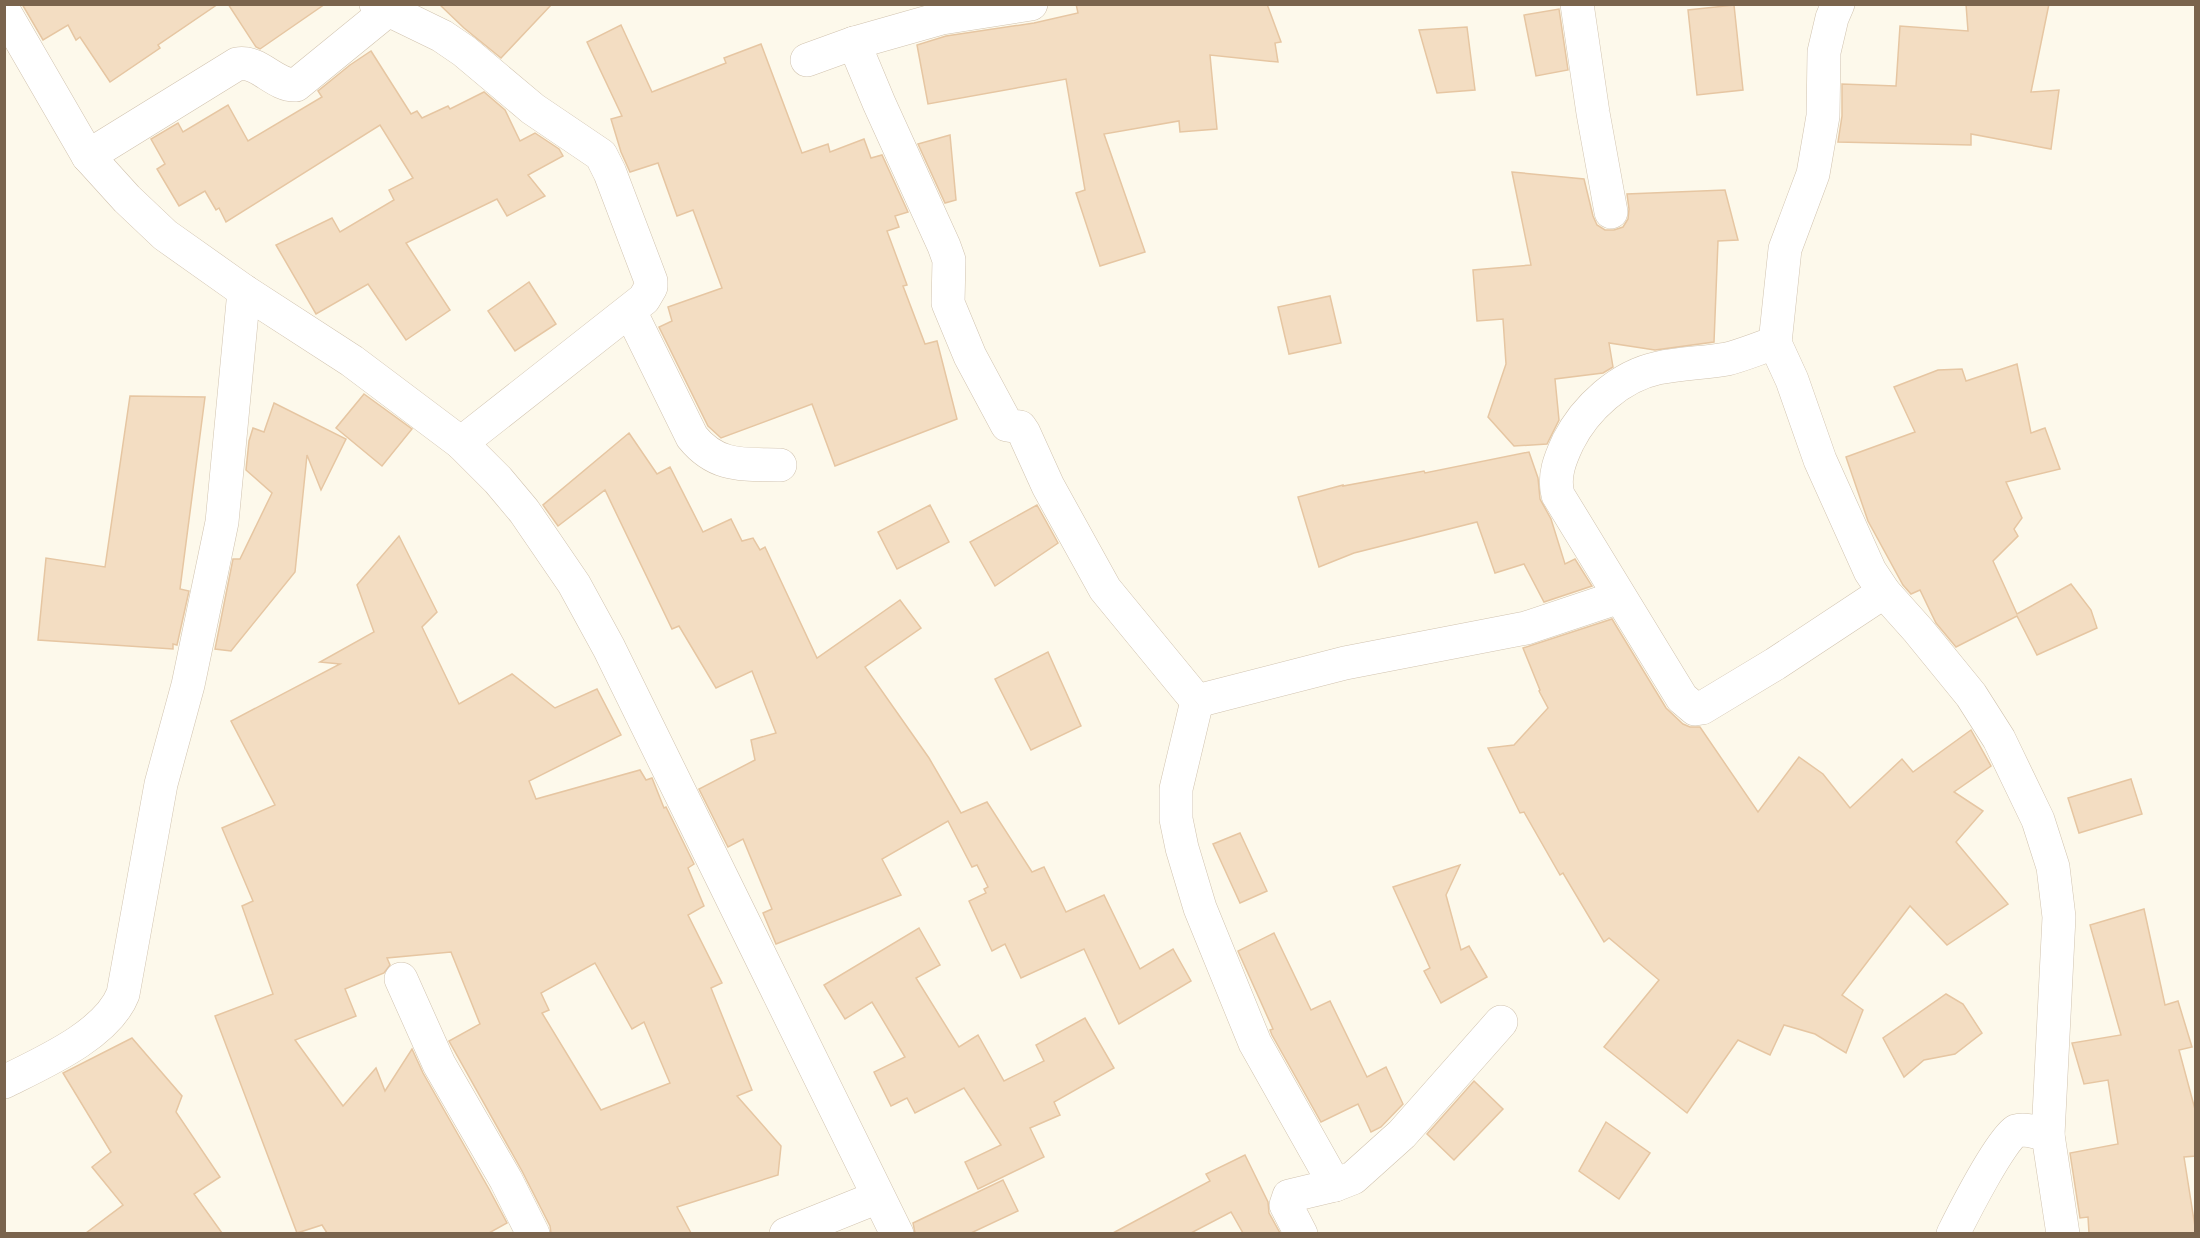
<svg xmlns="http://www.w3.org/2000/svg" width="2200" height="1238" viewBox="0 0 2200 1238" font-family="'Sofia Sans Condensed',sans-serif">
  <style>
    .building { fill: #f3ddc2; stroke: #e6c6a2; stroke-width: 1.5; fill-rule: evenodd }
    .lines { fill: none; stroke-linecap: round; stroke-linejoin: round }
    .street-casing { stroke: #d1c3af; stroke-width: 34 }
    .street { stroke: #fff; stroke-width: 33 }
  </style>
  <rect width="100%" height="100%" fill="#fdf9eb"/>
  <g class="building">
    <path d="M22 4H218L158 45 160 48 110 82 80 37 76 40 68 25 43 40Z"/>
    <path d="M228 4H325L260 49 256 47Z"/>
    <path d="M439 4H552L501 58 464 28Z"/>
    <path d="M1076 4H1267L1281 42 1275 43 1278 62 1210 55 1217 129 1180 132 1179 121 1104 134 1145 252 1100 266 1076 193 1085 190 1066 79 928 104 917 45 946 36 1034 23 1078 13Z"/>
    <path d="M1966 4H2049L2031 92 2059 90 2051 149 1971 134V145L1838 142 1842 116V84L1896 86 1900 26 1968 31Z"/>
    <path d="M1734 5 1743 90 1697 95 1688 10Z"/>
    <path d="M1559 9 1568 70 1536 76 1524 15Z"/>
    <path d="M621 25 652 92 726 63 724 58 761 44 802 153 828 144 830 152 864 139 871 158 882 155 908 212 895 216 899 227 887 231 907 285 903 286 925 344 937 341 957 419 835 466 812 404 721 438 708 426 659 327 672 321 668 307 722 288 693 210 677 216 658 163 630 172 621 152 611 119 622 116 587 42Z"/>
    <path d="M1467 27 1475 90 1437 93 1419 30Z"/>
    <path d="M371 51 411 114 417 111 422 118 448 106 450 109 484 92 505 110 520 141 535 133 559 149 563 156 528 175 545 196 507 216 497 199 406 243 450 310 406 340 368 284 316 314 276 245 332 218 340 232 394 200 389 190 413 178 380 125 226 222 219 208 216 210 205 191 179 206 157 169 165 164 151 139 178 123 183 132 228 105 248 141 322 97 318 91 350 65Z"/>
    <path d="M950 135 956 200 945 203 918 144Z"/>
    <path d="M1512 172 1584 179 1593 216 1597 225 1605 230H1614L1623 227 1628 219 1629 209 1627 194 1725 190 1738 240 1718 241 1714 342 1655 350 1609 343 1613 367 1603 373 1555 379 1559 420 1547 444 1514 446 1488 417 1506 364 1503 319 1477 321 1473 270 1531 265Z"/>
    <path d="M529 282 556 324 515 351 488 311Z"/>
    <path d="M1330 296 1341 343 1289 354 1278 307Z"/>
    <path d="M2017 364 2031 433 2045 428 2060 469 2006 482 2022 518 2014 529 2018 536 1993 561 2017 614 2071 584 2091 610 2097 628 2037 655 2017 616 1956 647 1936 623 1920 590 1911 594 1903 585 1868 521 1846 457 1915 432 1894 387 1938 370 1962 369 1966 381Z"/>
    <path d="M364 394 412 429 382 466 336 428Z"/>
    <path d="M130 396 205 397 180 589 189 591 177 645 173 644V649L38 640 46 558 105 567Z"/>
    <path d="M274 403 346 439 321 490 307 455 295 572 231 651 215 649 233 559H240L272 493 246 470 249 441 253 428 264 432Z"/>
    <path d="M629 433 657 474 670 467 703 532 731 519 742 541 753 538 760 550 765 547 817 658 900 600 921 628 865 667 929 758 961 813 987 802 1032 872 1044 867 1066 912 1104 895 1140 969 1173 949 1191 981 1119 1024 1084 949 1021 978 1005 944 992 951 969 901 986 893 984 889 988 887 977 865 972 867 948 821 882 859 901 895 776 944 763 913 772 909 743 839 728 847 699 789 755 760 751 740 776 733 752 671 716 688 679 626 672 629 605 490 558 526 543 505Z"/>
    <path d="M1529 452 1538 478 1540 499 1551 519 1565 564 1575 559 1592 586 1544 602 1524 564 1495 573 1477 522 1354 553 1319 567 1298 497 1343 485V486L1424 471 1425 473Z"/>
    <path d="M930 505 949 542 897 569 878 532Z"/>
    <path d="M1037 505 1058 543 995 586 970 542Z"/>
    <path d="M399 536 437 612 422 627 459 704 512 674 555 708 597 689 621 735 529 781 536 799 640 770 646 780 652 778 664 808 666 807 694 864 688 868 704 906 688 915 722 983 711 988 752 1090 737 1096 781 1146 778 1175 677 1207 691 1233H551L550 1226 522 1171 449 1041 480 1024 451 952 387 958 390 965 384 973 345 989 356 1016 295 1040 343 1106 376 1068 385 1091 412 1049 423 1073 489 1189 507 1223 489 1233H327L322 1225 297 1233 215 1016 273 994 242 906 253 901 222 828 275 805 231 721 340 664 320 662 374 632 357 585ZM595 963 632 1029 644 1022 670 1083 601 1110 542 1013 549 1010 541 993Z"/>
    <path d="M1612 619 1666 708 1683 724 1690 727H1700L1758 812 1799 757 1823 774 1850 808 1902 759 1913 772 1971 730 1991 766 1954 792 1983 811 1956 842 2008 904 1947 945 1910 906 1842 995 1863 1010 1846 1053 1815 1034 1784 1025 1770 1055 1738 1040 1687 1113 1604 1047 1659 980 1609 938 1604 942 1563 873 1560 875 1524 812 1520 813 1488 748 1514 745 1548 708 1539 691 1540 690 1523 648Z"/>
    <path d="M1048 652 1081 726 1031 750 995 679Z"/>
    <path d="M2131 779 2142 814 2079 833 2068 798Z"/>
    <path d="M1240 833 1267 891 1240 903 1213 844Z"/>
    <path d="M1460 865 1446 895 1461 950 1469 946 1487 977 1441 1003 1424 971 1430 968 1393 887Z"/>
    <path d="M2144 909 2165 1005 2178 1001 2192 1047 2179 1050 2196 1113V1156L2184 1157 2196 1233H2089L2088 1217 2080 1218 2070 1153 2118 1144 2108 1080 2084 1084 2072 1043 2121 1035 2090 925Z"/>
    <path d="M919 928 940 965 916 978 959 1047 978 1035 1004 1081 1044 1061 1036 1045 1085 1018 1114 1068 1054 1102 1060 1115 1030 1128 1044 1157 978 1189 965 1162 1001 1145 964 1088 915 1113 907 1098 891 1106 874 1072 905 1057 872 1002 845 1019 824 985Z"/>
    <path d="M1274 933 1311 1010 1330 1001 1367 1077 1386 1067 1403 1104 1381 1127 1371 1132 1358 1104 1321 1122 1272 1035 1270 1030 1273 1029 1238 951Z"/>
    <path d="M1946 994 1963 1004 1982 1033 1955 1054 1924 1060 1904 1077 1883 1038Z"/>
    <path d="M132 1038 182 1096 176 1112 220 1177 194 1194 222 1233H86L123 1205 92 1167 111 1152 63 1073Z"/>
    <path d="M1474 1081 1503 1109 1454 1160 1427 1134Z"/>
    <path d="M1606 1122 1650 1153 1619 1199 1579 1171Z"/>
    <path d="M1245 1155 1268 1202 1269 1213 1280 1233H1243L1231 1212 1191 1233H1113L1210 1181 1206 1174Z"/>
    <path d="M1003 1180 1018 1211 971 1233H915L913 1223Z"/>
  </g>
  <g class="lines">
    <defs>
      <g id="street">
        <path d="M376 4 442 36 464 51 533 109 601 155 610 173 651 281V287L644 299 461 443"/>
        <path d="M1577 4 1593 113 1611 212"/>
        <path d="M1838 4 1832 18 1824 52 1823 116 1813 174 1785 249 1775 343 1792 380 1820 460 1870 571 1884 592 1918 630 1971 695 1999 739 2038 820 2053 867 2059 917 2048 1135 2063 1234"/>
        <path d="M4 11 88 156 127 199 165 235 244 291 352 361 461 443 498 480 524 511 574 584 609 648 897 1234"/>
        <path d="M854 43 879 103 944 246 949 260 948 303 970 356 1007 425 1020 427 1024 433 1048 486 1105 589 1197 701 1345 663 1526 628 1619 597"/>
        <path d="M807 60 854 43 942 18 1031 4"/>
        <path d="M88 156 237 64C260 60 274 86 296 85L388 10"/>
        <path d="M630 311 692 437C717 468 743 464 780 465"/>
        <path d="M1775 343C1759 348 1743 355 1727 359 1704 363 1681 363 1658 368 1620 376 1585 408 1568 442 1560 459 1553 476 1558 495L1682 698 1695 709 1702 708 1775 664 1884 592"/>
        <path d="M1197 701 1176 789V819L1182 848 1200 908 1255 1043 1335 1185"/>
        <path d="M401 979 439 1064 506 1180 533 1234"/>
        <path d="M4 1082C42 1063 107 1035 123 994L161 784 188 685 222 522 244 291"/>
        <path d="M786 1234 878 1197"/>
        <path d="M1301 1234 1286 1205 1289 1196 1335 1185 1353 1178 1402 1134 1501 1022"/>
        <path d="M1953 1234C1962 1216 2002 1137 2016 1131 2025 1128 2039 1133 2048 1135"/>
      </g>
    </defs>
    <use href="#street" class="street-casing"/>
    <use href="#street" class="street"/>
  </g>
  <rect width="2200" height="1238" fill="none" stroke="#7a644d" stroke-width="12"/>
</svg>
